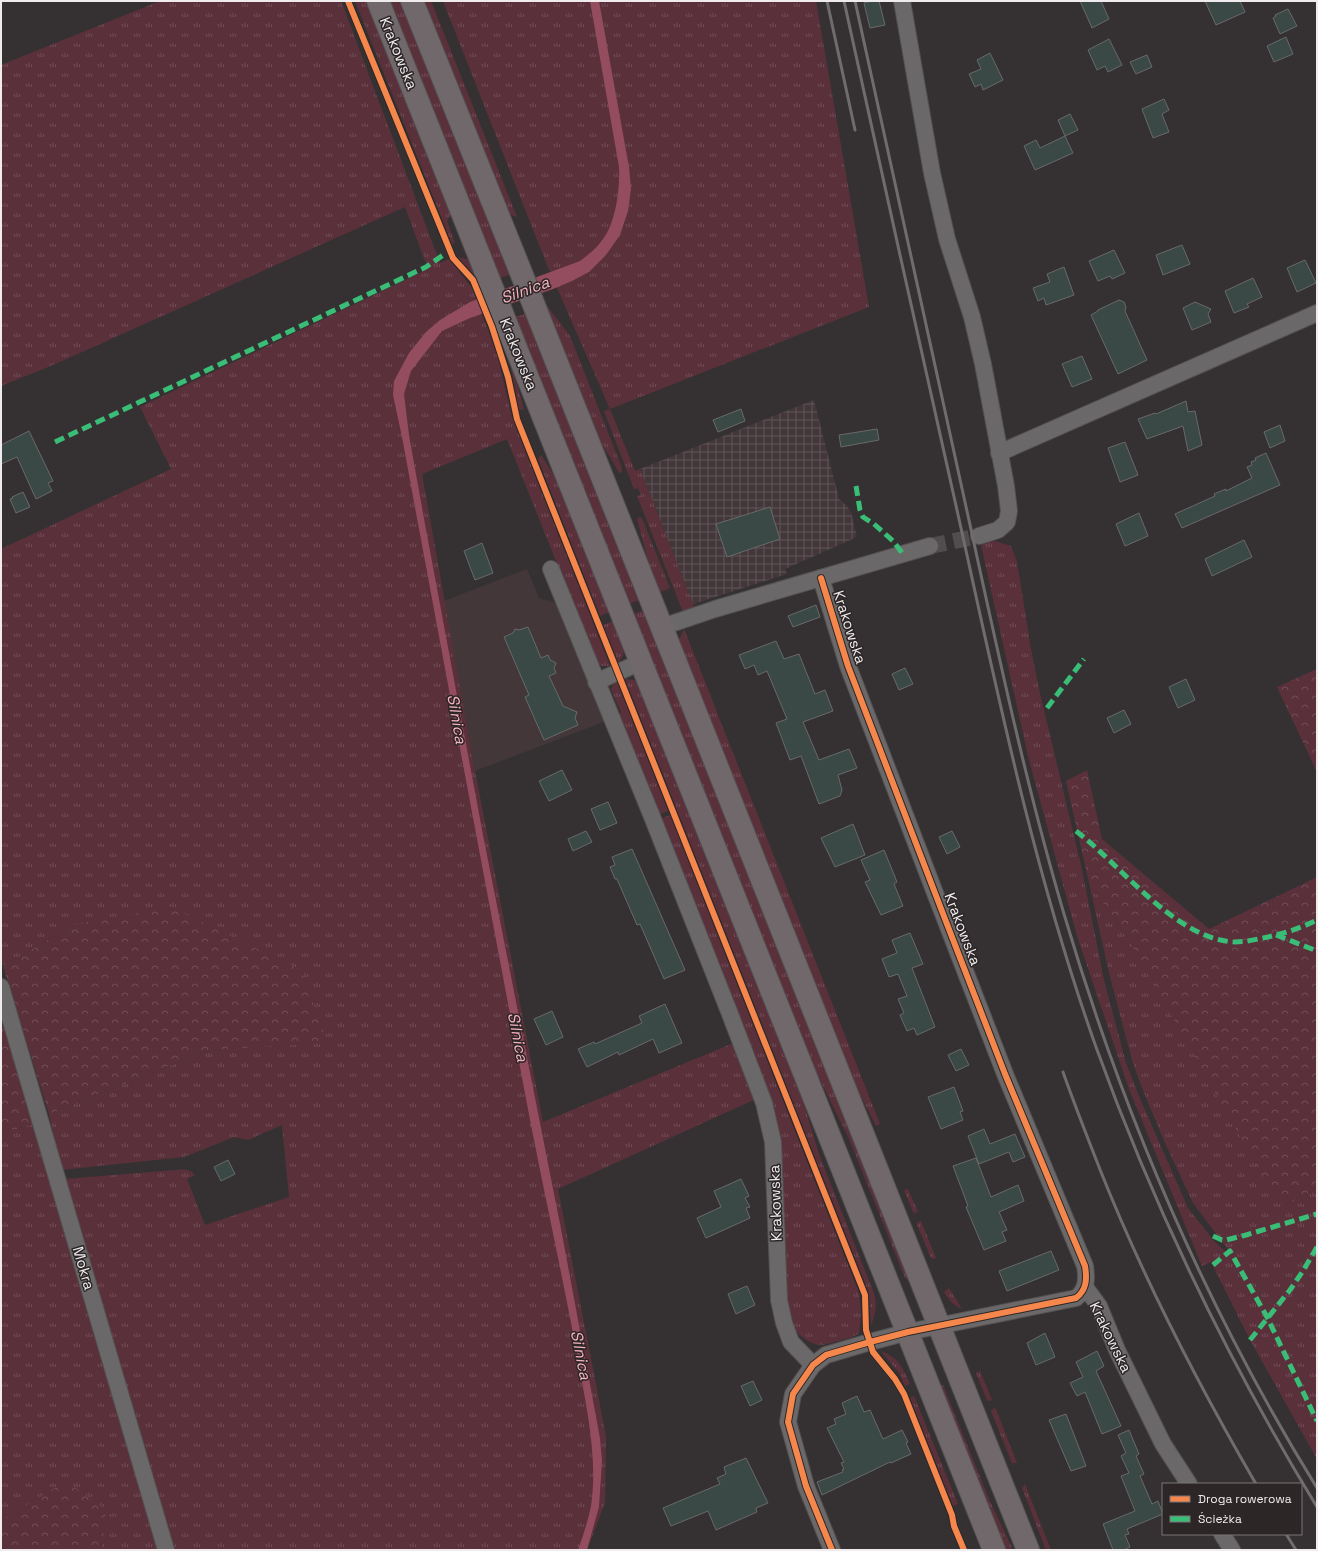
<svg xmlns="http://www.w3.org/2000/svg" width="1318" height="1551" viewBox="0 0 1318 1551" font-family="'Space Grotesk',sans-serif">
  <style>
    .built { fill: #43373a }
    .industrial { fill: url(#industrial-grid) }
    .grass { fill: url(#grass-tufts) }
    .forest { fill: url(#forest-crowns) }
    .water { fill: #944c5f }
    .building { fill: #3a4945; stroke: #696969 }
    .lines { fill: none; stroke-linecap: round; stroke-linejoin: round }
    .street-tunnel { stroke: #514d4e; stroke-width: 16; stroke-dasharray: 16 8; stroke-linecap: butt }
    .street-casing { stroke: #535051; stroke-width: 18 }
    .primary-casing { stroke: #535051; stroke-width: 24 }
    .street { stroke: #6b6869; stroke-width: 16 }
    .primary { stroke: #70686b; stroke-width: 22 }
    .rail { stroke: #706c6e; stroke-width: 3 }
    .quiet { stroke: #3abd76; stroke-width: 5; stroke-dasharray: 10 5; stroke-linecap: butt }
    .cycleway-casing { stroke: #2c2627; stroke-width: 8 }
    .cycleway { stroke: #f5874c; stroke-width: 6 }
    .labels { text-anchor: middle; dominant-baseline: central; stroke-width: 3; stroke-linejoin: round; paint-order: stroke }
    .street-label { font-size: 15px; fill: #f0eced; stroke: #2c2627 }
    .water-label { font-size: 16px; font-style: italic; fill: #f7b3c2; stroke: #2c2627 }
  </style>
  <defs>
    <pattern id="industrial-grid" width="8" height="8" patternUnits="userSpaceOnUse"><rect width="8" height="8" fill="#43373a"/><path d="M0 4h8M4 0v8" fill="none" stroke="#5e5457"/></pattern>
    <pattern id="grass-tufts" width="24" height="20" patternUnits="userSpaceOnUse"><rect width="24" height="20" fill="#5a303b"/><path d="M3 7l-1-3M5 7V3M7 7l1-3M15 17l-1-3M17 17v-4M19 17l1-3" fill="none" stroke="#724e58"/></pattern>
    <pattern id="forest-crowns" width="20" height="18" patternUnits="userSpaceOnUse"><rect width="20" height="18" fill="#5a303b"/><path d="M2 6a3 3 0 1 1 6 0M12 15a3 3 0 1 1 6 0" fill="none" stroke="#724e58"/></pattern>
  </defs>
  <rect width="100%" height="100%" fill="#353132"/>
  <path class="built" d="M527 569 539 598 559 604 606 721 475 771 444 601Z"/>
  <path class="industrial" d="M814 400 839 499 847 506 851 512 857 537 785 569 787 574 693 604 640 469Z"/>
  <g class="grass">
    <path d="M160 1H341L440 263 449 259 472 288 497 354 512 417 610 666H601L596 661 507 439 422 474 475 771 543 1122 736 1042 758 1098 558 1189 606 1436 605 1503 587 1550H172L64 1179 176 1170C183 1169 190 1169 195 1175L187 1179 205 1225 289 1197 282 1125 248 1140 234 1137 184 1157 61 1170 49 1114 209 1050 328 1042 76 924 3 966 1 958V549L171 469 140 407 428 269 405 207 53 365 1 386V65Z"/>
    <path d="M355 1H367L452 212 447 221 455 243 452 244Z"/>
    <path d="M389 1H401L510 275 500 278Z"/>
    <path d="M422 1H431L517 217 507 213Z"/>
    <path d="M443 1H816L869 307 610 409 635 471 640 469 693 604 694 607 683 612 637 496 641 495 638 488 634 489 604 411 610 409 547 265Z"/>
    <path d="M458 257 470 260 479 281Z"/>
    <path d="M548 307 570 336 622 468V472L619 473 612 460 599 440 545 308Z"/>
    <path d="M525 314 639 600 629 604 515 317Z"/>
    <path d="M509 357 511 361 524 410 519 409Z"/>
    <path d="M541 455 555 477 610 612 600 616 538 459Z"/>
    <path d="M639 517 642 518 670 588 658 593 652 575 637 519Z"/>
    <path d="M979 536 1011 546 1017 562 1031 649 1039 689 1081 865 1104 980 1126 1063 1141 1101 1188 1208 1214 1241 1226 1252 1229 1251 1193 1203 1165 1143 1142 1088 1132 1060 1109 973 1089 883 1125 934 1286 1205 1317 1188V1459L1250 1340 1211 1262 1202 1266 1129 1089 1077 936 1029 760Z"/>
    <path d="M644 610 908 1276V1280L905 1278 849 1139 812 1063 800 1033 634 614Z"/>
    <path d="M614 621C619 633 631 652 618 662L603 625Z"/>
    <path d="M684 629 880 1124 876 1126 855 1084 680 648 679 640Z"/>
    <path d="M625 679 634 680 639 684 793 1069 820 1157 874 1293C877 1304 876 1314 871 1325L869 1293Z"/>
    <path d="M617 682 668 811 655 816 617 719 621 712 611 689 613 685Z"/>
    <path d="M670 815 859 1293 861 1315 859 1333C853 1338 845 1339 838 1341 833 1342 828 1344 823 1345 804 1345 792 1328 785 1313L779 1150 657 820Z"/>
    <path d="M34 1124 158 1550H1V1133Z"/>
    <path d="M908 1189 918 1212 915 1213 913 1212 904 1190Z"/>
    <path d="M921 1221 936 1258 933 1259 931 1258 917 1225 918 1222Z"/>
    <path d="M949 1288 962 1309C954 1306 949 1300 944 1292Z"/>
    <path d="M881 1351C898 1357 903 1368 910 1384L905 1386 899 1373Z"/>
    <path d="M980 1371 992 1400 989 1401 987 1400 976 1373Z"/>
    <path d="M943 1385 989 1499 1013 1550H1004L940 1386Z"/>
    <path d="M914 1396 958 1504 953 1506 910 1398Z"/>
    <path d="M995 1407 1017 1463H1012L991 1411Z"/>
    <path d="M1025 1484 1051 1550H1046L1022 1488Z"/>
  </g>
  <g class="forest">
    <path d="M1317 669V772L1277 687Z"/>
    <path d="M1087 770 1102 839 1209 929 1317 877V1188L1286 1205 1274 1196 1125 934 1089 883 1066 781Z"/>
    <path d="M173 908 301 970 328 1043 209 1050 49 1114 3 966 76 924Z"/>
    <path d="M1 1016 34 1124 1 1133Z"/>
    <path d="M66 1481 106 1510 102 1550H1V1521Z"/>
  </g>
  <path class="water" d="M590 1H599L629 167 631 189 628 211 620 235 606 255 589 272 572 281 553 289 470 318 442 331 411 371 404 394 409 435 425 524 483 835 562 1234 600 1438 602 1461 599 1507 587 1550H578C583 1536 588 1521 591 1506 598 1459 587 1411 579 1365 564 1283 546 1202 530 1120 487 892 444 665 402 437L393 395 394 381 409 353 426 332 440 320 470 302 580 261C589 254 597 248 603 239 616 222 620 188 619 167Z"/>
  <g class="building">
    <path d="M872 1H879L885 25 870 28 864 3Z"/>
    <path d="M1080 1H1101L1109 19 1092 28Z"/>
    <path d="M1205 1H1240L1245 12 1216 25Z"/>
    <path d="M1288 9 1297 26 1280 34 1273 18 1276 16 1275 15Z"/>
    <path d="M1286 37 1293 54 1274 62 1267 46Z"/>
    <path d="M1109 39 1122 65 1108 72 1105 66 1097 70 1088 50Z"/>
    <path d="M990 53 1003 80 983 90 981 84 975 87 969 74 981 69 977 60Z"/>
    <path d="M1147 55 1152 67 1136 74 1130 62Z"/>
    <path d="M1164 99 1169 110 1162 114 1169 132 1153 138 1142 109Z"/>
    <path d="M1070 114 1078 130 1065 136 1058 120Z"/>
    <path d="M1065 136 1073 153 1035 170 1024 146 1036 140 1040 148Z"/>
    <path d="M1182 245 1190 264 1163 275 1156 255Z"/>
    <path d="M1114 250 1125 273 1112 279 1110 276 1098 281 1089 261Z"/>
    <path d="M1305 260 1316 283 1297 292 1287 268Z"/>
    <path d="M1064 267 1074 295 1046 305 1044 298 1038 301 1033 288 1050 282 1047 274Z"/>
    <path d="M1253 278 1262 297 1247 304 1249 307 1234 313 1225 291Z"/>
    <path d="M1119 300 1124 302 1126 307 1125 311 1147 360 1118 374 1091 315 1098 311V310Z"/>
    <path d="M1195 302 1211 309 1208 314 1211 322 1192 330 1183 308Z"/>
    <path d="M1082 356 1092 379 1072 387 1062 364Z"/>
    <path d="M1186 401 1188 412 1195 411 1202 445 1188 451 1183 426 1147 439 1138 419 1155 413 1156 414Z"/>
    <path d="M741 409 745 421 718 432 713 420Z"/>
    <path d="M1280 425 1285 441 1270 448 1264 432Z"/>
    <path d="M877 429 879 440 841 447 839 435Z"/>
    <path d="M29 431 53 481 48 483 52 491 36 499 17 457 1 464V445Z"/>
    <path d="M1125 442 1138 475 1120 482 1108 448Z"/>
    <path d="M1266 453 1280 485 1182 528 1175 514 1215 496 1214 494 1226 489V491L1252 478 1247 467 1252 465 1251 462 1256 460 1255 458Z"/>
    <path d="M23 492 30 507 16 513 10 499 13 498 12 497Z"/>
    <path d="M770 507 780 539 727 557 716 524Z"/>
    <path d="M1139 513 1148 536 1125 546 1116 524Z"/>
    <path d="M1244 540 1252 557 1212 576 1205 559Z"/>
    <path d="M482 543 493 573 475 580 464 551Z"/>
    <path d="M816 605 820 617 793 627 788 616Z"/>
    <path d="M528 627 541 658 548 655 550 660 556 663 554 668 556 673 549 676 563 706 577 712 575 718 578 725 544 740 525 697 529 695 504 637 513 633 515 629 519 630Z"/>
    <path d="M776 641 784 659 799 654 815 694 825 690 833 711 803 722 819 760 849 749 857 768 838 775 842 790 840 796 819 804 801 756 790 760 776 723 787 719 767 671 758 675 754 665 745 669 739 655Z"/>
    <path d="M905 668 913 684 899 690 892 674Z"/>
    <path d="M1186 679 1195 700 1178 708 1169 687Z"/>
    <path d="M1124 710 1131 724 1114 733 1107 718Z"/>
    <path d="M562 770 572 790 549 801 539 781Z"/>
    <path d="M608 802 617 823 600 830 591 809Z"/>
    <path d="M853 824 865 855 835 867 821 838Z"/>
    <path d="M586 831 592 842 573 851 568 839Z"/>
    <path d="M952 831 960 847 947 854 939 837Z"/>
    <path d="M632 849 685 970 664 979 640 924 637 925 617 879H615L610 867 615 865 612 857Z"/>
    <path d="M884 850 897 882 894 884 903 906 881 915 865 882 870 880 861 860Z"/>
    <path d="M910 933 923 964 912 968 935 1027 917 1035 914 1028 907 1031 900 1015 904 1013 898 999 907 996 898 974 889 977 882 959 897 953 892 940Z"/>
    <path d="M665 1004 682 1043 659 1053 653 1039 619 1055 618 1052 587 1067 578 1049 594 1042 595 1044 642 1023 639 1016Z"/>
    <path d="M552 1011 563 1037 546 1045 534 1019Z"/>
    <path d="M961 1049 969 1065 956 1071 948 1055Z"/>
    <path d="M954 1087 963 1111 960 1112 963 1120 941 1129 928 1097Z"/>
    <path d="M984 1129 990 1144 1015 1134 1025 1157 1013 1162 1009 1152 979 1164 968 1136Z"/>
    <path d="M976 1158 991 1197 1018 1185 1024 1201 999 1212 1007 1230 1002 1232 1006 1241 984 1250 966 1207 968 1206 953 1166Z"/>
    <path d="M228 1160 235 1174 221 1181 214 1167Z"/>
    <path d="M741 1179 749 1196 745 1198 750 1207 746 1208 750 1218 706 1238 697 1218 721 1207 714 1191Z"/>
    <path d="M1051 1251 1059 1270 1007 1291 999 1271Z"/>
    <path d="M747 1286 755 1305 736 1314 728 1294Z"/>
    <path d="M1045 1333 1055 1357 1036 1365 1027 1343Z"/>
    <path d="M1097 1351 1104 1366 1096 1371 1121 1426 1102 1434 1085 1392 1077 1396 1070 1383 1083 1377 1076 1362Z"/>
    <path d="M753 1381 762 1400 750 1406 741 1386Z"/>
    <path d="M857 1396 864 1412 870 1410 883 1439 902 1430 908 1442 906 1443 911 1454 891 1463 890 1462 822 1495 817 1482 843 1472 842 1470 844 1469 841 1463 844 1462 827 1428 836 1424 834 1419 846 1414 842 1403Z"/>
    <path d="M1066 1414 1086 1466 1071 1471 1049 1420Z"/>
    <path d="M1129 1430 1139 1454 1136 1456 1144 1474 1140 1476 1152 1504 1158 1501 1163 1514 1127 1529 1129 1534 1125 1535 1130 1547 1124 1550H1113L1103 1524 1135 1511 1121 1476 1129 1473 1121 1456 1126 1453 1118 1435Z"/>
    <path d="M746 1458 768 1503 756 1508 757 1512 716 1530 708 1511 671 1526 663 1508 720 1484 717 1478 726 1474 724 1467Z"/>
  </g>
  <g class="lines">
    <path class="street-tunnel" d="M930 546 979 536"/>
    <defs>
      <g id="street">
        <path d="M902 1 932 173 947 239 972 317 983 364 1006 486 1009 511 1007 522 998 530 979 536"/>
        <path d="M999 453 1317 313"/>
        <path d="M551 569 653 819 730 1014 764 1103 773 1142 779 1300 784 1323 791 1342 813 1365"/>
        <path d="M821 578 848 666 940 906 1005 1074 1085 1266C1087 1278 1087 1290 1076 1298L908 1332 870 1342 826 1355 813 1365 793 1394 788 1422 806 1486 832 1550"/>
        <path d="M662 627 715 609 930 546"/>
        <path d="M596 682 641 662"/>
        <path d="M1 987 166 1550"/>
        <path d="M1085 1287 1099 1306 1117 1350 1163 1444 1189 1484"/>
        <path d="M1222 1534 1232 1550"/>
      </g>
      <g id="primary">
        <path d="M378 1 994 1550"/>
        <path d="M412 1 520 270 1028 1550"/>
      </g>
    </defs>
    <use href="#street" class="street-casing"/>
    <use href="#primary" class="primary-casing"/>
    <use href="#street" class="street"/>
    <use href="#primary" class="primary"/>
    <g class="rail">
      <path d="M827 1 855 130"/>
      <path d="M844 1C884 183 924 364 965 546 1002 715 1038 884 1096 1047 1154 1208 1228 1361 1317 1507"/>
      <path d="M855 1C891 165 927 329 963 493 994 633 1023 775 1064 914 1123 1114 1207 1310 1317 1488"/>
      <path d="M1063 1072C1075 1106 1088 1139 1101 1172 1144 1280 1198 1384 1256 1484"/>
      <path d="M1286 1534 1296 1550"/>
    </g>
    <g class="quiet">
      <path d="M55 442 426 267 446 253"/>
      <path d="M856 486 860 510 863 517 874 524 893 541 903 554"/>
      <path d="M1047 708 1084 659"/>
      <path d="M1076 831C1121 865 1176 940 1235 942 1246 942 1258 939 1268 937 1285 933 1301 928 1317 920"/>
      <path d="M1276 935 1317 951"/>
      <path d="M1213 1236 1222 1240H1226L1246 1235 1317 1214"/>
      <path d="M1213 1265 1230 1251 1267 1317 1317 1421"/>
      <path d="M1250 1340 1290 1290 1303 1271 1317 1247"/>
    </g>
    <defs>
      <g id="cycleway">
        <path d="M348 1 453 258 473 280 492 327 508 377 517 419 865 1295 866 1330 873 1352 895 1379 904 1394 952 1515 954 1526 964 1550"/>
        <path d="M821 578 848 666 940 906 1005 1074 1085 1266C1087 1278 1087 1290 1076 1298L908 1332 870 1342 826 1355 813 1365 793 1394 788 1422 806 1486 832 1550"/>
      </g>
    </defs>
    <use href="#cycleway" class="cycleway-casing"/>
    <use href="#cycleway" class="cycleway"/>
  </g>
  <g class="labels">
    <g class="street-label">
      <text transform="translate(399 53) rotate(68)">Krakowska</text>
      <text transform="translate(519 354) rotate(68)">Krakowska</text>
      <text transform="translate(850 627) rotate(72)">Krakowska</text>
      <text transform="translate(963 929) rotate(69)">Krakowska</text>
      <text transform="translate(775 1203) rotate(-92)">Krakowska</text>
      <text transform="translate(84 1268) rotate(74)">Mokra</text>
      <text transform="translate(1111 1337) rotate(64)">Krakowska</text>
    </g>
    <g class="water-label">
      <text transform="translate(525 290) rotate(-20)">Silnica</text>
      <text transform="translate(457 719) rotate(80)">Silnica</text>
      <text transform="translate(518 1037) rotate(79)">Silnica</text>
      <text transform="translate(581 1355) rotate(79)">Silnica</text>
    </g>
  </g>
  <rect width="1318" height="1551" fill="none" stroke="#f0eced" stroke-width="4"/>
  <rect x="1162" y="1483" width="140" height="52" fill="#2c2627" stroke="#7a7576"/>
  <rect x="1170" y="1496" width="20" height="6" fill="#f5874c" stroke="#7a7576"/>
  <text x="1198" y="1503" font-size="12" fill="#f0eced">Droga rowerowa</text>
  <rect x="1170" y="1516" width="20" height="6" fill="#3abd76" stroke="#7a7576"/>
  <text x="1198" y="1523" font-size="12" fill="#f0eced">Ścieżka</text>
</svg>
